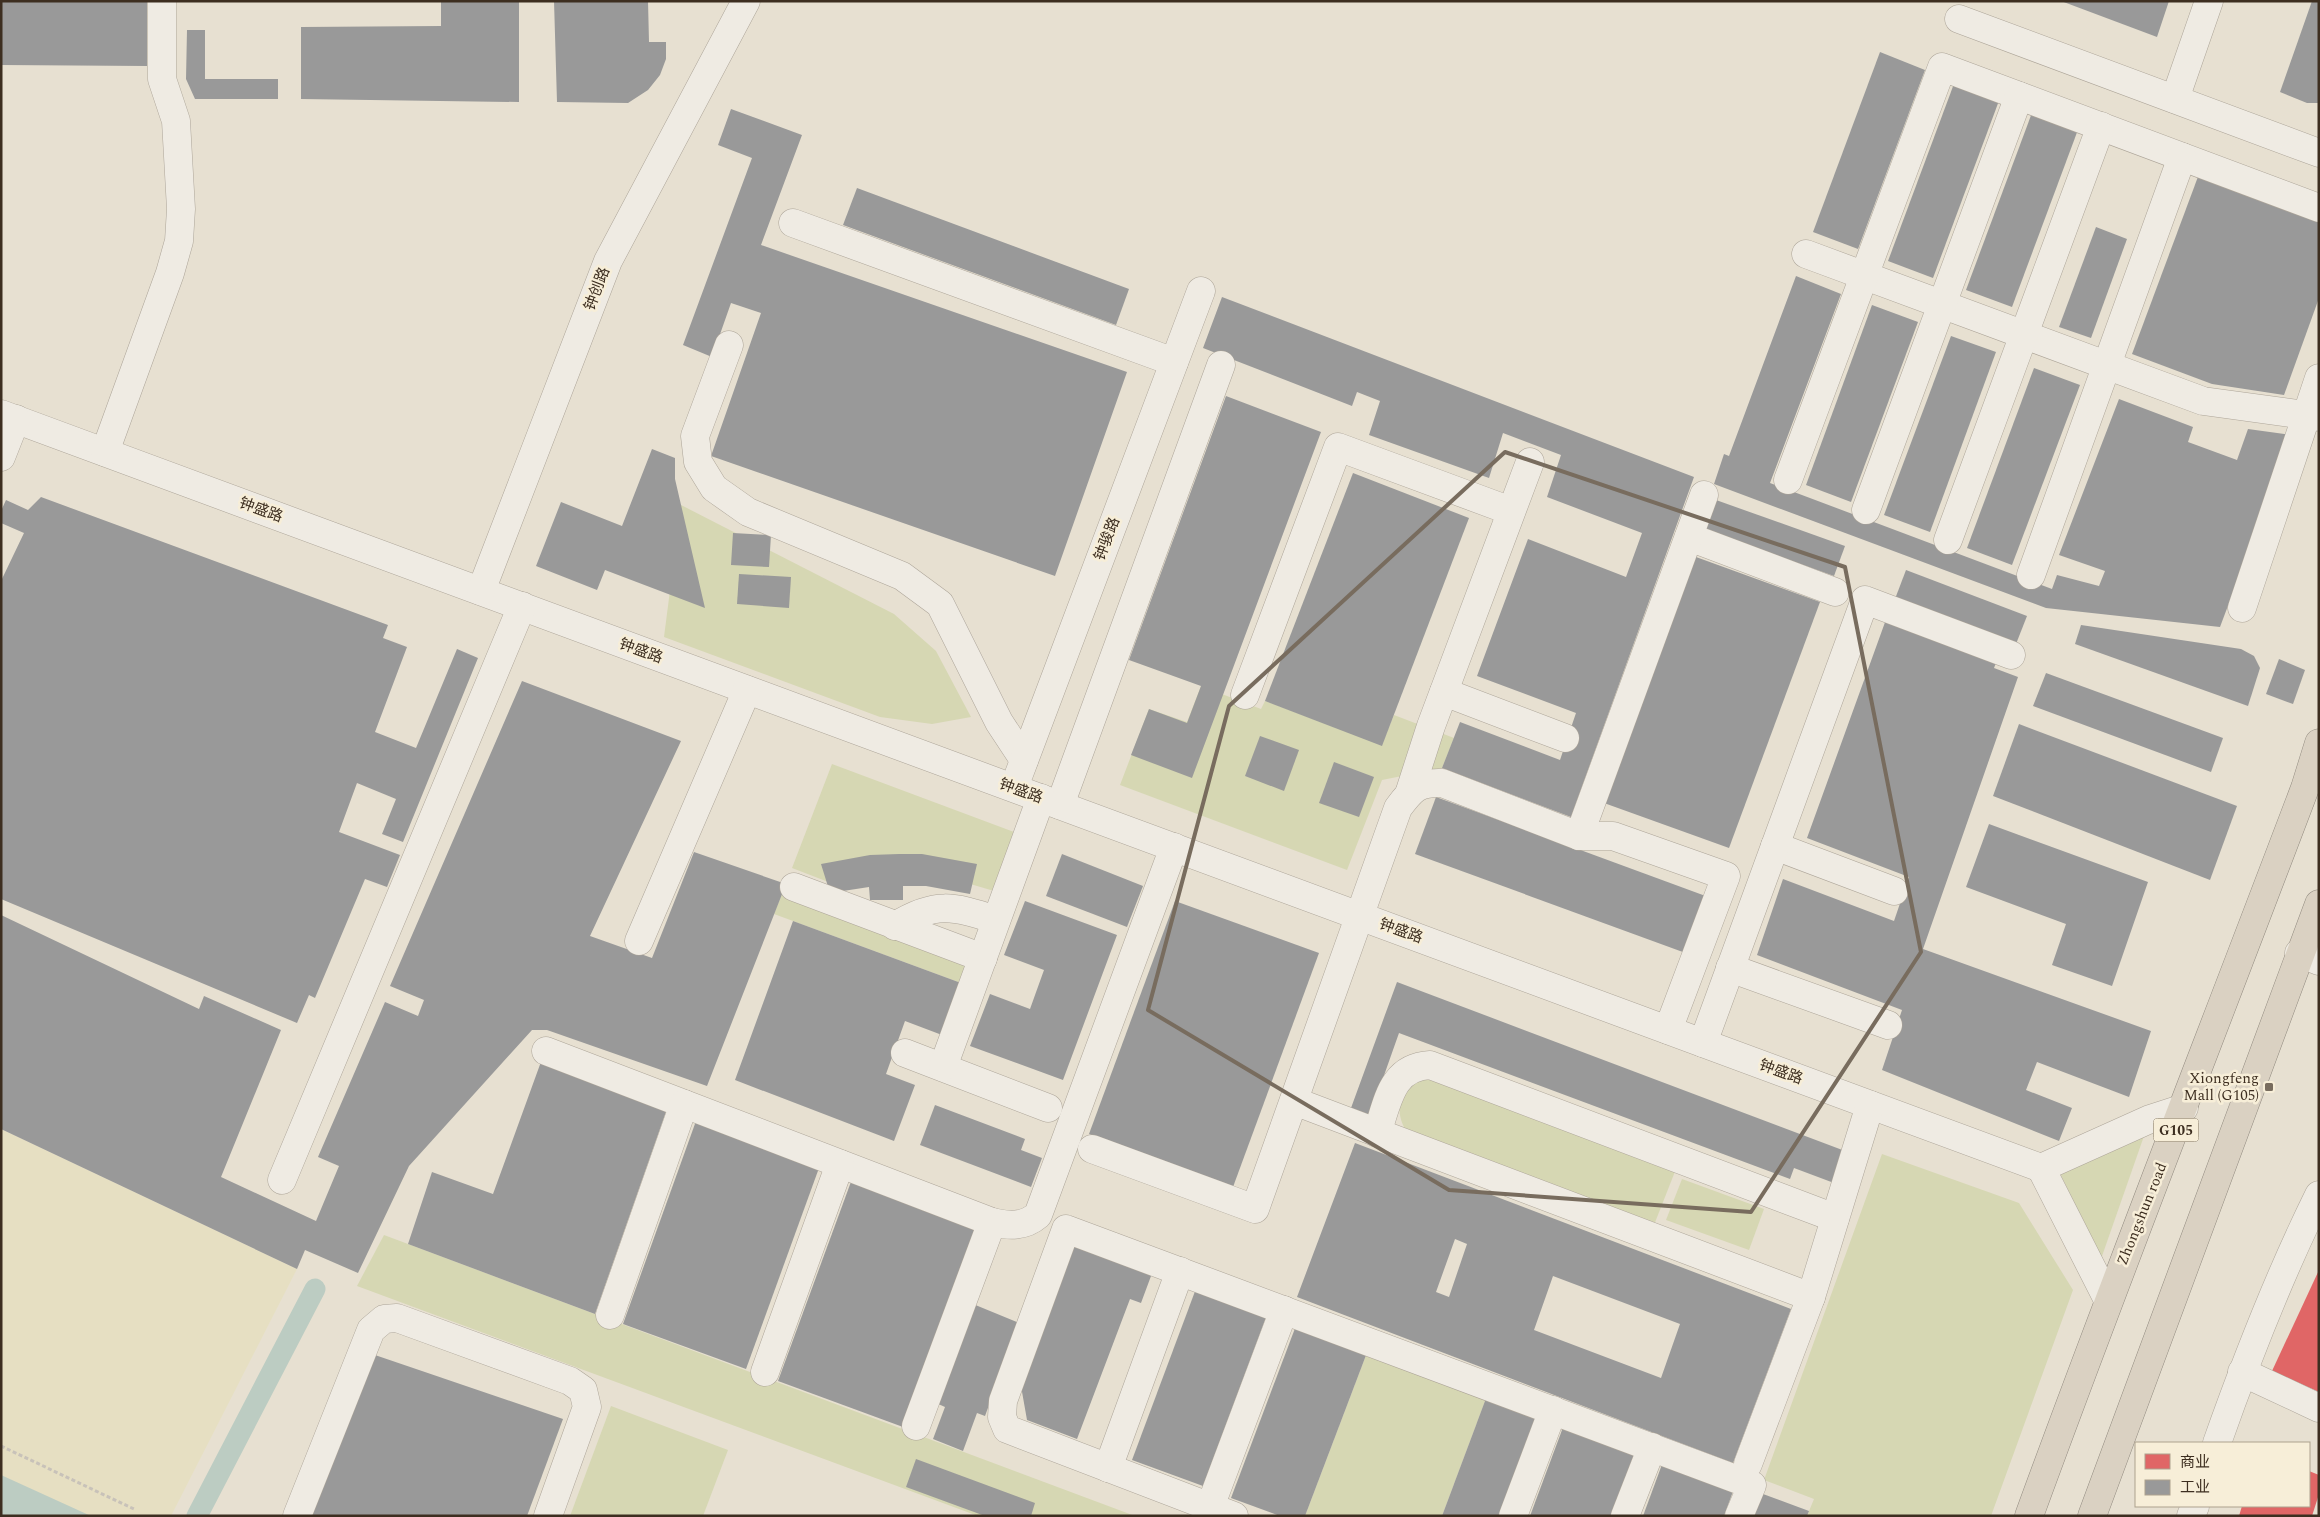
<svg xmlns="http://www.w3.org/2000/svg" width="2320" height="1517" viewBox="0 0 2320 1517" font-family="Spectral,'Noto Sans SC',serif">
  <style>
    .farmland { fill: #e6dfc2 }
    .green { fill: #d6d7b3 }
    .water { fill: #bcccc2 }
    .shops { fill: #e06666 }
    .industry { fill: #999; fill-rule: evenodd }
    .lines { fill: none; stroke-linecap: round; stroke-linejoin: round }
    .canal { stroke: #bcccc2; stroke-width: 21 }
    .minor-casing { stroke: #ada599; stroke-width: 29 }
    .highway-casing { stroke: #928b80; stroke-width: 29 }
    .path { stroke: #c8c2b9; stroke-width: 3; stroke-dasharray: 4 2.5; stroke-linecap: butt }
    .minor { stroke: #efebe3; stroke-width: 28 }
    .highway { stroke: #dad1c2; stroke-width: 28 }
    .marked { fill: none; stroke: #786c5e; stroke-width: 4; stroke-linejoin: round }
    .poi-dot { fill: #786c5e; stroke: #f7eed8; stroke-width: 2 }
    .labels { text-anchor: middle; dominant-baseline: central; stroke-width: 5; stroke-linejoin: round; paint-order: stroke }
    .shield { fill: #f7eed8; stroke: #756857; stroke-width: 1 }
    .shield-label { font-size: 14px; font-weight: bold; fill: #3d2e20 }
    .street-label { font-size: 15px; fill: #3d2e20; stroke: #f7eed8 }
    .poi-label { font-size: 15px; fill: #3d2e20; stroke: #f7eed8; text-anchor: end }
  </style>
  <rect width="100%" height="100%" fill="#e7e0d1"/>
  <path class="farmland" d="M1 1129 297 1269 171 1516H1Z"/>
  <g class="green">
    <path d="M681 505 894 614 936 651 971 717 932 724 880 717 664 637Z"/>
    <path d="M1201 686 1261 709 1265 701 1382 744 1394 715 1454 738 1442 768 1382 780 1347 870 1120 785 1149 709 1187 722Z"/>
    <path d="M832 764 1014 832 994 891 950 878 831 883 792 868Z"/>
    <path d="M782 894 969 964 961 983 774 914Z"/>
    <path d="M1428 1075 1676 1169 1654 1225 1406 1131C1397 1115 1398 1104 1405 1086Z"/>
    <path d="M2144 1136 2101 1259 2060 1173Z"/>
    <path d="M1882 1154 2019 1203 2073 1290 1991 1516H1807L1814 1499 1764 1480Z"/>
    <path d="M1682 1179 1764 1209 1749 1250 1666 1220Z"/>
    <path d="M384 1235 1135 1516H978L357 1286Z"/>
    <path d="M1368 1350 1488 1393 1442 1516H1305Z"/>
    <path d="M611 1406 728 1450 703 1516H570Z"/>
  </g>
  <path class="water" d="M1 1475 91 1516H1Z"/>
  <g class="shops">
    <path d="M2319 1270V1392L2272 1371Z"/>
    <path d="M2309 1471 2319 1475V1494L2312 1516H2239L2242 1506H2309Z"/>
  </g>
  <g class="industry">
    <path d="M1 1H147V66L1 65Z"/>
    <path d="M441 1H519V102L301 99V27L441 26Z"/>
    <path d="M554 1H648L649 42H666V59L660 75 648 90 628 103 557 102Z"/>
    <path d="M2061 1H2169L2157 37Z"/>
    <path d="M2312 1H2319V103H2307L2280 92Z"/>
    <path d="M187 30H205V79H278V99H195L186 79Z"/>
    <path d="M1880 52 1925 70 1858 249 1813 232Z"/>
    <path d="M1955 81 2000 98 1933 278 1888 261Z"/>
    <path d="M731 109 802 135 761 245 1127 372 1055 576 711 456 761 313 731 303 712 357 683 345 752 158 718 145Z"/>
    <path d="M2033 110 2079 127 2012 307 1966 290Z"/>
    <path d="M2199 174 2319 220V298L2284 395 2212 384 2132 354Z"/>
    <path d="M857 188 1129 289 1116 325 843 225Z"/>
    <path d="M2096 227 2127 239 2091 338 2059 327Z"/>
    <path d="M1796 276 1841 294 1770 483 2052 589 2057 575 2099 586 2105 571 2059 555 2119 399 2193 427 2188 442 2237 460 2248 429 2292 435 2220 627 2046 608 1714 484 1724 454 1729 456Z"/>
    <path d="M1222 297 1694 477 1571 817 1442 768 1460 722 1560 760 1576 713 1477 676 1528 539 1626 577 1642 533 1547 497 1561 455 1503 433 1489 478 1369 435 1380 401 1357 392 1352 406 1203 348Z"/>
    <path d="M1872 305 1918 322 1851 502 1806 485Z"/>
    <path d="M1951 336 1996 352 1930 532 1884 515Z"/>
    <path d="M2034 368 2080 385 2012 565 1967 548Z"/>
    <path d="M1226 396 1321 432 1192 778 1131 755 1149 709 1187 723 1201 686 1129 660Z"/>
    <path d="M652 449 675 458V479L705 608 605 570 597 590 536 566 561 502 622 526Z"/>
    <path d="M1353 473 1469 518 1382 746 1265 701Z"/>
    <path d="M41 497 388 625 383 638 407 647 375 732 416 748 457 649 478 658 403 842 382 834 396 799 357 783 339 832 400 855 387 887 365 879 315 998 309 995 297 1023 1 899V581L24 533 1 523V511L6 500 28 510Z"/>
    <path d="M1716 500 1845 546 1834 576 1705 530Z"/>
    <path d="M733 533 771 535 769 567 731 565Z"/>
    <path d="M1696 557 1820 602 1729 848 1604 803Z"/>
    <path d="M1906 570 2027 616 2016 644 1895 599Z"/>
    <path d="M739 574 791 577 789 608 737 604Z"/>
    <path d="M1888 614 1999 655 1994 668 2018 677 1923 949 2151 1031 2129 1097 2037 1062 2026 1090 2072 1108 2059 1141 1882 1070 1902 1010 1757 955 1783 879 1894 921 1909 877 1807 838Z"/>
    <path d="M2081 625 2241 649 2254 656 2260 668 2248 706 2075 644Z"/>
    <path d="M2279 659 2305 670 2293 704 2266 694Z"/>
    <path d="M2046 673 2223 738 2211 772 2033 706Z"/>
    <path d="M522 681 681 741 590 936 652 958 694 852 786 884 707 1086 547 1030H532L409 1166 358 1273 305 1250 297 1269 1 1129V915L199 1009 204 996 281 1030 221 1177 316 1221 339 1166 318 1157 385 1002 418 1016 424 1000 390 986Z"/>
    <path d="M2019 724 2237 806 2210 880 1993 796Z"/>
    <path d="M1260 736 1299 750 1284 791 1245 776Z"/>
    <path d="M1334 762 1374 777 1359 817 1319 803Z"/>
    <path d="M1436 797 1711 898 1691 955 1415 854Z"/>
    <path d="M1989 824 2148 882 2112 986 2052 965 2066 924 1966 887Z"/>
    <path d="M899 854H922L977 864 970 894 926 886H903V900H870L869 887 830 893 821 864 870 855Z"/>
    <path d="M1062 854 1143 886 1127 927 1046 896Z"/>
    <path d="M1025 901 1117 935 1063 1080 970 1046 990 994 1030 1009 1044 970 1004 955Z"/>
    <path d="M1175 901 1319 953 1233 1187 1089 1134Z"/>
    <path d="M793 921 961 983 942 1035 905 1021 886 1074 915 1085 894 1141 735 1080Z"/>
    <path d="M1397 982 1845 1151 1834 1183 1794 1168 1790 1179 1399 1033 1370 1115 1351 1108Z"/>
    <path d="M542 1059 668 1106 595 1314 408 1244 432 1172 493 1194Z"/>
    <path d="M935 1105 1025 1139 1021 1150 1042 1158 1031 1187 920 1145Z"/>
    <path d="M696 1121 819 1168 746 1369 623 1324Z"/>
    <path d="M1355 1143 1791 1309 1733 1463 1297 1297ZM1455 1239 1467 1244 1449 1297 1436 1292ZM1553 1276 1680 1324 1661 1378 1534 1330Z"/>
    <path d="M852 1179 978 1225 903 1427 778 1381Z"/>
    <path d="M1075 1239 1154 1268 1141 1303 1130 1299 1077 1439 1027 1420 1021 1386Z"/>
    <path d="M1197 1286 1268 1312 1203 1486 1132 1460Z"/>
    <path d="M973 1304 1019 1323 985 1416 977 1413 963 1451 933 1439 945 1407 936 1403Z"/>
    <path d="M1297 1323 1368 1350 1305 1516H1280L1231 1498Z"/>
    <path d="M372 1354 563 1419 527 1516H312Z"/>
    <path d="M1488 1393 1538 1412 1499 1516H1442Z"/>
    <path d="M1565 1422 1636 1449 1611 1516H1530Z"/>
    <path d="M916 1459 1035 1503 1031 1516H985L906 1487Z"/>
    <path d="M1664 1459 1735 1486 1724 1516H1643Z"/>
    <path d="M1763 1494 1809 1511 1807 1516H1754Z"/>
  </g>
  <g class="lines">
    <path class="canal" d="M197 1516 315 1289"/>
    <defs>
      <g id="minor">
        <path d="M1959 19 2319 153"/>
        <path d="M2175 99 2209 1"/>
        <path d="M793 223 1174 362"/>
        <path d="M1806 254 2203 401 2319 417"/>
        <path d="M729 345 695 436 698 462 714 488 748 512 902 576 940 604 999 722 1024 760"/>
        <path d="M1 414 2041 1168"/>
        <path d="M105 452 170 273 179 241 181 209 176 121 162 79V1"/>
        <path d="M1 457 16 419"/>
        <path d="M1788 480 1942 67 2319 208"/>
        <path d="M1866 510 2019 96"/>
        <path d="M1689 537 1835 592"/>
        <path d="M1948 540 2101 126"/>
        <path d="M2031 575 2182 157"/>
        <path d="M481 591 608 261 746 1"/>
        <path d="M2242 608 2319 378"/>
        <path d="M1444 692 1565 738"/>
        <path d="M1245 695 1338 447 1511 511"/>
        <path d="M1019 774 1201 291"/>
        <path d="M1410 791 1431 726 1530 462"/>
        <path d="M1060 805 1221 365"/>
        <path d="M1579 836 1704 495"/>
        <path d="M1775 846 1894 891"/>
        <path d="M794 887 983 958"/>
        <path d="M895 926C935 901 953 906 996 920"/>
        <path d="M639 941 747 690"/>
        <path d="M2299 953 2319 961"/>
        <path d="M1730 968 1888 1025"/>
        <path d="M1703 1043 1865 600 2011 655"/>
        <path d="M546 1051 992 1222C1009 1226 1024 1227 1038 1215L1174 847"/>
        <path d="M905 1053 1048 1108"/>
        <path d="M943 1067 1041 798"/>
        <path d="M1294 1101 1811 1297"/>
        <path d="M1377 1133C1388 1102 1391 1067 1430 1065L1835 1218"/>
        <path d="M1092 1149 1255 1209 1398 808C1412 789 1418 782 1442 783L1579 836H1613L1726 876 1668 1030"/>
        <path d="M2041 1168 2150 1119 2184 1108"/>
        <path d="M2041 1168 2108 1300"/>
        <path d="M282 1180 522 606"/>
        <path d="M610 1315 684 1104"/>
        <path d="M765 1372 840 1164"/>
        <path d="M2242 1372 2319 1408"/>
        <path d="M916 1426 992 1222"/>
        <path d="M2217 1443C2247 1358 2279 1276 2319 1195"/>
        <path d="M1748 1464 1811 1297 1870 1105"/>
        <path d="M1108 1468 1180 1271"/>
        <path d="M1210 1507 1284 1310"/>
        <path d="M297 1516 371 1330 384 1319 397 1318 570 1381 583 1390 587 1407 548 1516"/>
        <path d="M1234 1516 1007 1429 1002 1417 1003 1401 1066 1229 1752 1485 1739 1516"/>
        <path d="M1513 1516 1553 1410"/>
        <path d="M1625 1516 1652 1447"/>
        <path d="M2191 1516 2195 1506"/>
      </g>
      <g id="highway">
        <path d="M2029 1516C2118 1272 2213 1031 2305 788L2319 743"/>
        <path d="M2092 1516 2319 904"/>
      </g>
    </defs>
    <use href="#minor" class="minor-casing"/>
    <use href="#highway" class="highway-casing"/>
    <path class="path" d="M1 1446 136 1510"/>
    <use href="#minor" class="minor"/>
    <use href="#highway" class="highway"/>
  </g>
  <path class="marked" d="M1505 452 1845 567 1921 952 1751 1212 1449 1190 1148 1010 1229 706Z"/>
  <rect class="poi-dot" x="2264" y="1082" width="10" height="10" rx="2.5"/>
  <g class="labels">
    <rect class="shield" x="2153.5" y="1118.5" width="45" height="23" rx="4"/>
    <g class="shield-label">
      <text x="2176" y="1130">G105</text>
    </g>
    <g class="street-label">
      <text transform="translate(597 289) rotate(-69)">钟创路</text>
      <text transform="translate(261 510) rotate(20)">钟盛路</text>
      <text transform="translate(1107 539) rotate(-69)">钟骏路</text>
      <text transform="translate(641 651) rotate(20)">钟盛路</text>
      <text transform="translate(1021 791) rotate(20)">钟盛路</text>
      <text transform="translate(1401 931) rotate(20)">钟盛路</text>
      <text transform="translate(1781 1072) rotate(20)">钟盛路</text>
      <text transform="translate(2142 1214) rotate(-68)">Zhongshun road</text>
    </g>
    <g class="poi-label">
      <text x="2259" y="1078">Xiongfeng<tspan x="2259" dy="17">Mall (G105)</tspan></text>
    </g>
  </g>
  <rect width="2320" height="1517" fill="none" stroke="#3d2e20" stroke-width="5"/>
  <rect x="2135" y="1442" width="175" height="65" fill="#f7eed8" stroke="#ada18e"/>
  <rect x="2145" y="1454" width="25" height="15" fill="#e06666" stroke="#ada18e"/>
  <text x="2180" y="1467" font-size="15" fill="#3d2e20">商业</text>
  <rect x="2145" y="1480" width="25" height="15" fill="#999999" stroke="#ada18e"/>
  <text x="2180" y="1492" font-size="15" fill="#3d2e20">工业</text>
</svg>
